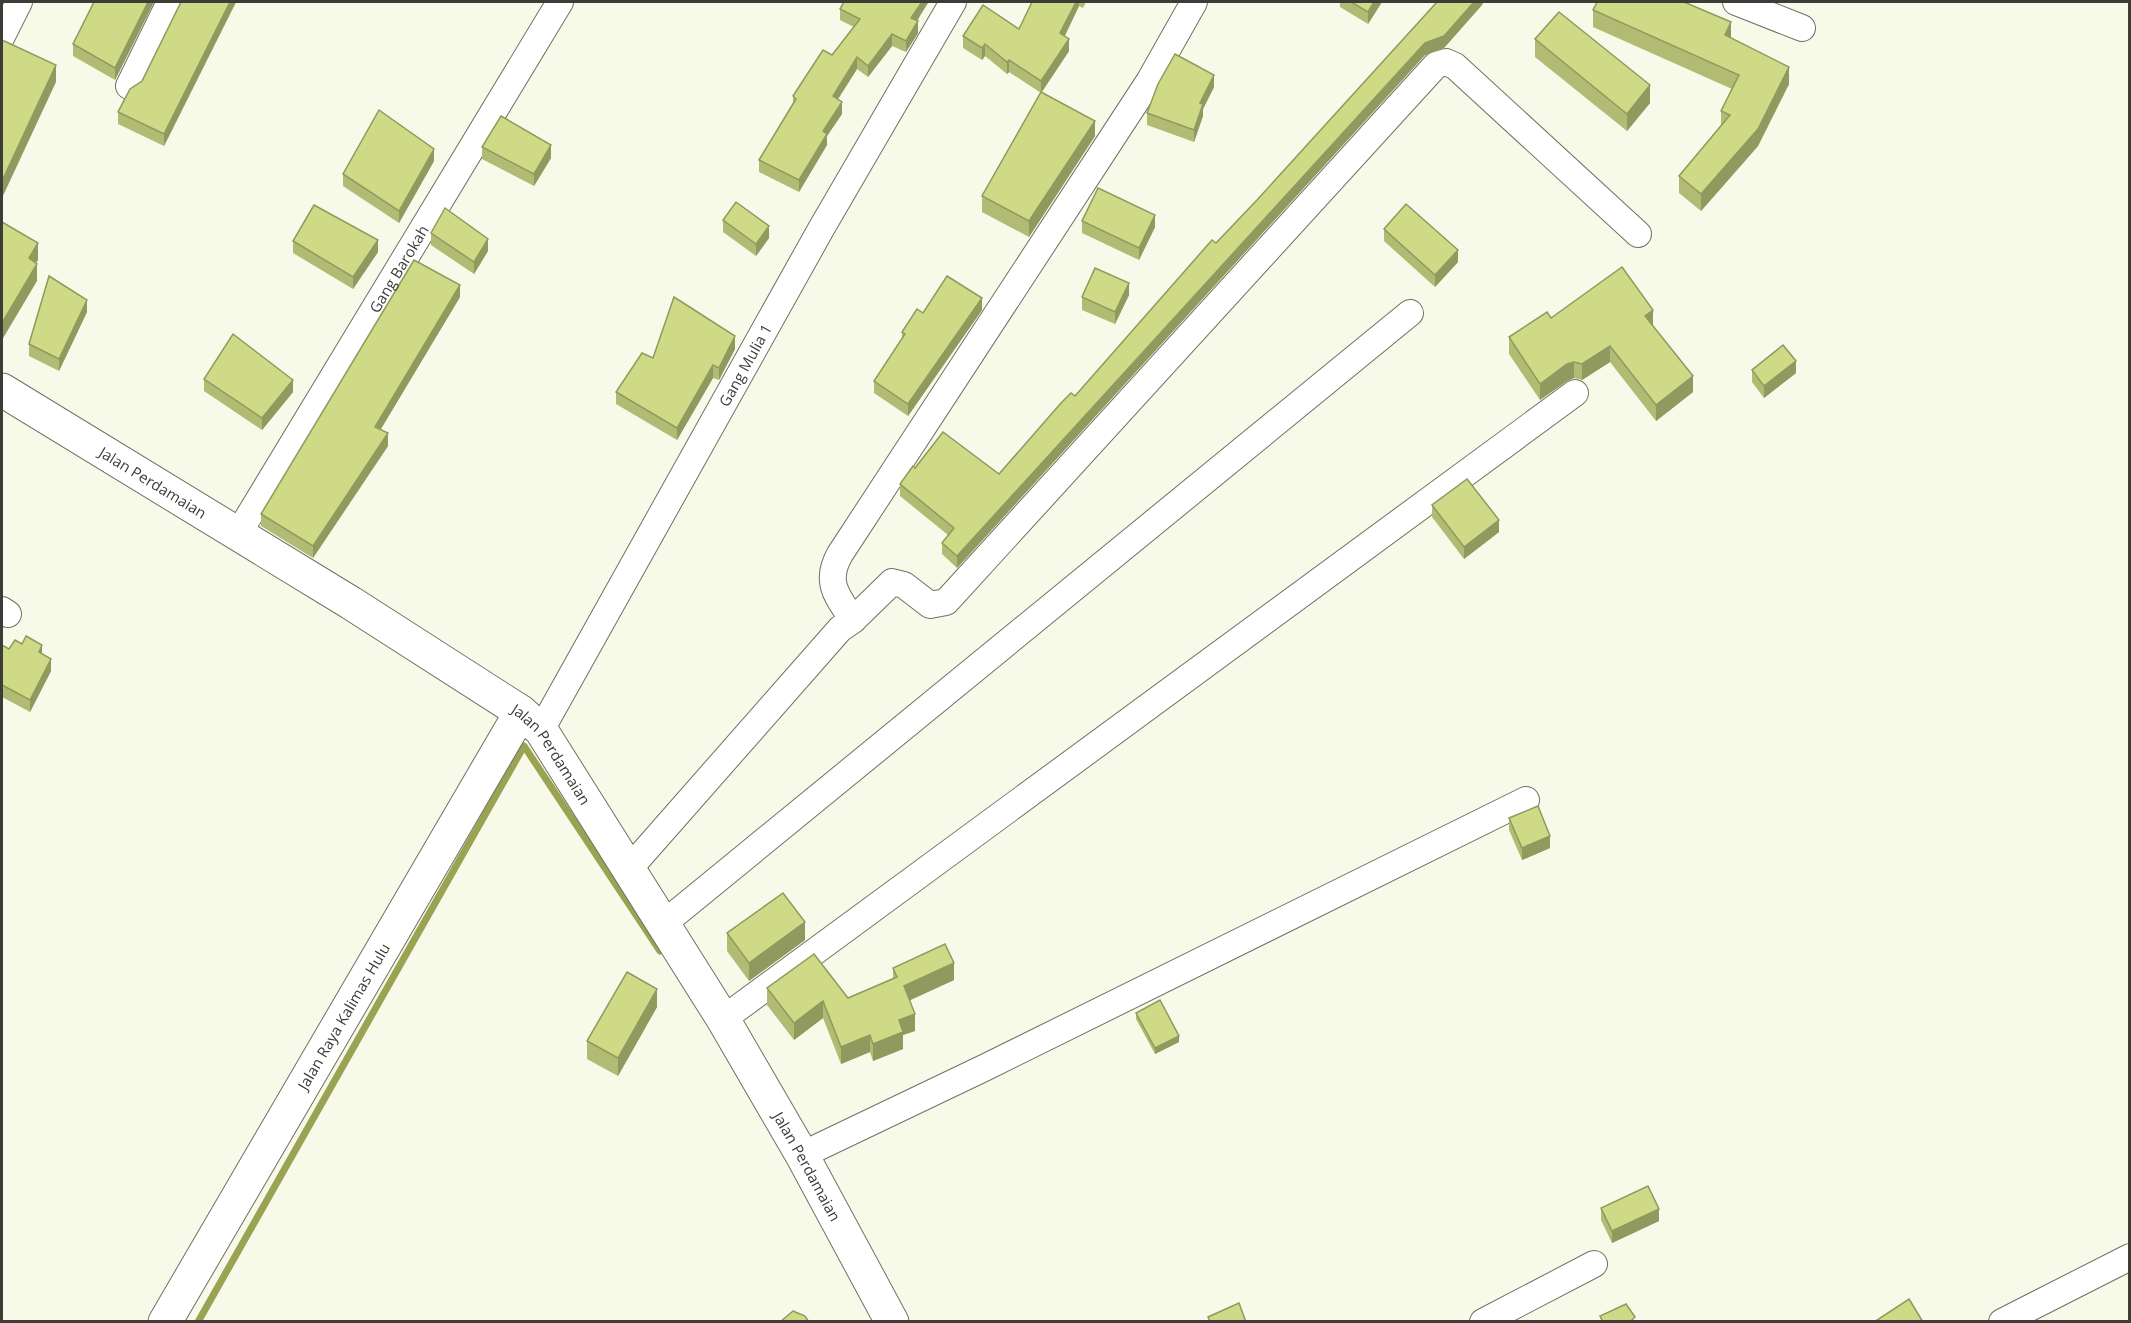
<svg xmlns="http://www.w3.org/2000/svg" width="2131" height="1323" viewBox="0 0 2131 1323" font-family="'Open Sans',sans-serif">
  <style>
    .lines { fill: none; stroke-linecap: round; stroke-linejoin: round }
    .stream { stroke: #99a351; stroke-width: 7 }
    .street-casing { stroke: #6f7263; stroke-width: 28 }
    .secondary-casing { stroke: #6f7263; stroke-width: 35 }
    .street { stroke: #fff; stroke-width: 26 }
    .secondary { stroke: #fff; stroke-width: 33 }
    .wall { fill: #b1bb73 }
    .shaded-wall { fill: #90995e }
    .building { fill: #ceda86; stroke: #90995e; stroke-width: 1.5 }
    .labels { text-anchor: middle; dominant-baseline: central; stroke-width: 6; stroke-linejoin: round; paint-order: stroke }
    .street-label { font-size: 15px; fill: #3c3d36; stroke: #fff }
  </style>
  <rect width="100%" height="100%" fill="#f7fae9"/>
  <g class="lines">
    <path class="stream" d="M198 1322 524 746 660 951"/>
    <defs>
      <g id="street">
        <path d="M1736 2 1802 28"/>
        <path d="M2 36 19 2"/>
        <path d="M129 86 170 2"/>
        <path id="s1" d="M238 534 560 2"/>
        <path d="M2 610 8 614"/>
        <path d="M853 620 892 582 904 585 930 605 946 602 1436 65 1446 62 1455 66 1638 234"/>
        <path id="s2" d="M541 730 821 229 953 2"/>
        <path d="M629 869 840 629 853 620C837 596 824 582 840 554L1150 80 1194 2"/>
        <path d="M663 924 1410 313"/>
        <path d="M723 1019 1575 393"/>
        <path d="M802 1155 984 1068 1526 800"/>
        <path d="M1483 1322 1594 1264"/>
        <path d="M2002 1322 2130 1257"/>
      </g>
      <g id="secondary">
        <path id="s3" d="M2 390 351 603 521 712 541 730 723 1019 802 1155 892 1322"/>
        <path id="s4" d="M165 1322 521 712"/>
      </g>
    </defs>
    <use href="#street" class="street-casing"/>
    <use href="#secondary" class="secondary-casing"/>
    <use href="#street" class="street"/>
    <use href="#secondary" class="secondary"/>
  </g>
  <g class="wall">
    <path d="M154 2 115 80 73 56V44Z"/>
    <path d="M181 2H236L164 146 118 124V112L142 81Z"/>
    <path d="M928 2 917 21 918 33 906 52 892 46 868 77 857 69 838 99 842 114 827 136V145L799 192 759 172V160L793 104V96L832 55 854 27 840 20V9Z"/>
    <path d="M1032 2H1086L1083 8 1079 6 1065 36 1069 51 1042 92 1095 136 1029 237 982 212V196L1041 93 1009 72 1007 74 985 56 982 60 963 48V36L1019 29Z"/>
    <path d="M1340 2H1382L1368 24 1340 7Z"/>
    <path d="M1437 2H1483L1482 5 1444 48 1425 55 957 568 942 554V543L948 535 900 496V484L915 468 999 474 1075 396 1216 243 1257 200Z"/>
    <path d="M1593 10 1731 38 1789 84 1758 146 1701 211 1679 193V176L1721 126V111L1732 89 1593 27Z"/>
    <path d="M1535 39 1650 103 1627 131 1535 57Z"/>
    <path d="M1214 87 1203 109V116L1194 142 1147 125V113Z"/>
    <path d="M482 147 551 158 534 186 482 159Z"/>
    <path d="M434 161 399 223 343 186V174Z"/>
    <path d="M723 220 769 238 756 256 723 232Z"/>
    <path d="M1082 221 1155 227 1139 260 1082 233Z"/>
    <path d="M1384 229 1458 262 1435 287 1384 241Z"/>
    <path d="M431 233 488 251 474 274 431 245Z"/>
    <path d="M293 241 378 252 353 289 293 253Z"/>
    <path d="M1129 295 1115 324 1082 310V297Z"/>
    <path d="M460 297 380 430 388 446 313 558 261 526V514Z"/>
    <path d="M982 310 908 416 874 393V381L902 339V332L923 313Z"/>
    <path d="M87 312 59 371 29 356V344Z"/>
    <path d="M1551 318 1653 325 1693 392 1656 421 1610 362 1582 380 1574 378 1567 381 1540 400 1509 354V337Z"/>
    <path d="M735 349 719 380 713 378 677 440 616 404V392L653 358Z"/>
    <path d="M1752 370 1796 373 1764 398 1752 382Z"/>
    <path d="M204 379 293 392 262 430 204 391Z"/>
    <path d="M1432 505 1499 532 1464 559 1432 517Z"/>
    <path d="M2 647 9 649 42 654 51 671 30 712 2 697Z"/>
    <path d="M1509 818 1550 848 1522 860 1509 830Z"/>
    <path d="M727 933 805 940 749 981 727 951Z"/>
    <path d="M893 968 954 980 910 1000 915 1031 903 1035V1049L873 1061 870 1052 841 1064 823 1018 794 1040 767 1005V988L848 998 893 979Z"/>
    <path d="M657 1007 618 1076 587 1059V1041Z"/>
    <path d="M1136 1013 1179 1042 1155 1054 1136 1019Z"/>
    <path d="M1601 1208 1659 1221 1612 1243 1601 1220Z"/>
  </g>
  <g class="shaded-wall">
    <path d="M148 2H154L115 80V68Z"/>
    <path d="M230 2H236L164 146V134Z"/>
    <path d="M922 2H928V3L911 30V18Z"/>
    <path d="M1076 2H1079V6L1060 45V33Z"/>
    <path d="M1374 2H1382L1368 24V12Z"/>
    <path d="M1474 2H1483L1482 5 1444 48 1425 55 957 568V556L1425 43Z"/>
    <path d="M918 21V33L906 52V41Z"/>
    <path d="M1731 22V38L1725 35Z"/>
    <path d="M892 34V46L868 77V66Z"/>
    <path d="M1069 39V51L1041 93V81Z"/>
    <path d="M985 44V56L982 60V48Z"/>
    <path d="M857 57V69L833 107V96Z"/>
    <path d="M1009 60V72L1007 74V62Z"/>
    <path d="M56 65V82L2 198V181Z"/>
    <path d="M1789 67V84L1758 146 1701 211V194Z"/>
    <path d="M1214 75V87L1203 109V116L1194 142V130L1200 103Z"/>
    <path d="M1650 85V103L1627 131V114Z"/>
    <path d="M842 102V114L827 136V145L799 192V180L823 131Z"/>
    <path d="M1095 121V136L1029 237V221Z"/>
    <path d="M551 145V158L534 186V174Z"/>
    <path d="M434 149V161L399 223V211Z"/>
    <path d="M1155 215V227L1139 260V248Z"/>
    <path d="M769 226V238L756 256V244Z"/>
    <path d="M488 239V251L474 274V262Z"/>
    <path d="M378 240V252L353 289V277Z"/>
    <path d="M38 243V260L29 275V258Z"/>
    <path d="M1458 250V262L1435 287V275Z"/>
    <path d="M37 264V281L2 340V323Z"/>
    <path d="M1129 283V295L1115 324V312Z"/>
    <path d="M460 285V297L375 439V427Z"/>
    <path d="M982 298V310L908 416V404Z"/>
    <path d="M87 300V312L59 371V359Z"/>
    <path d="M1653 310V327L1645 316Z"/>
    <path d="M735 336V349L719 380V368Z"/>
    <path d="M1610 346V362L1582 380V364Z"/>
    <path d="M1796 361V373L1764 398V386Z"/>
    <path d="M1574 362V378L1567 381 1540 400V384L1567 364Z"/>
    <path d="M713 365V378L677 440V428Z"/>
    <path d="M1693 376V392L1656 421V405Z"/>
    <path d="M293 380V392L262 430V418Z"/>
    <path d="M388 433V446L313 558V546Z"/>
    <path d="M1499 520V532L1464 559V547Z"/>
    <path d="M42 645V657L39 652Z"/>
    <path d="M51 659V671L30 712V700Z"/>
    <path d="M1550 836V848L1522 860V848Z"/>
    <path d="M805 922V940L749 981V963Z"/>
    <path d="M954 963V980L904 1003V986Z"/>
    <path d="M657 989V1007L618 1076V1058Z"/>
    <path d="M823 1001V1018L794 1040V1023Z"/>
    <path d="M915 1014V1031L903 1035V1049L873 1061V1044L899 1020Z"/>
    <path d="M870 1035V1052L841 1064V1047Z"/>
    <path d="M1179 1036V1042L1155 1054V1048Z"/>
    <path d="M1659 1209V1221L1612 1243V1231Z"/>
  </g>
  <g class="building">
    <path d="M94 2H148L115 68 73 44Z"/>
    <path d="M181 2H230L164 134 118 112 130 89 142 81Z"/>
    <path d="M844 2H922L911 18 918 21 906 41 892 34 868 66 857 57 833 96 842 102 823 131 827 134 799 180 759 160 796 99 793 96 823 50 832 55 860 19 840 9Z"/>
    <path d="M1032 2H1076L1060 33 1069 39 1041 81 1009 60 1007 62 985 44 982 48 963 36 983 5 1019 29Z"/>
    <path d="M1351 2H1374L1368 12Z"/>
    <path d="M1437 2H1474L1444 36 1425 43 957 556 942 543 954 528 900 484 913 466 915 468 943 432 999 474 1061 403 1071 393 1075 396 1212 240 1216 243 1257 200Z"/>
    <path d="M1597 2H1684L1731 22 1725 35 1789 67 1758 129 1701 194 1679 176 1730 115 1721 111 1739 75 1593 10Z"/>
    <path d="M1559 12 1650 85 1627 114 1535 39Z"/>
    <path d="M2 40 56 65 2 181Z"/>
    <path d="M1175 54 1214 75 1200 103 1203 104 1194 130 1147 113 1158 84Z"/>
    <path d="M1041 92 1095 121 1029 221 982 196Z"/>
    <path d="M379 110 434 149 399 211 343 174Z"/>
    <path d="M501 116 551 145 534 174 482 147Z"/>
    <path d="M1098 188 1155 215 1139 248 1082 221Z"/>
    <path d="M736 202 769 226 756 244 723 220Z"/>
    <path d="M1406 204 1458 250 1435 275 1384 229Z"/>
    <path d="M314 205 378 240 353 277 293 241Z"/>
    <path d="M445 208 488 239 474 262 431 233Z"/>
    <path d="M2 222 38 243 29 258 37 264 2 323Z"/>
    <path d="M414 260 460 285 375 427 388 433 313 546 261 514Z"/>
    <path d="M1622 267 1653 310 1645 316 1693 376 1656 405 1610 346 1582 364 1574 362 1567 364 1540 384 1509 337 1547 312 1551 318Z"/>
    <path d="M1095 268 1129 283 1115 312 1082 297Z"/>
    <path d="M49 276 87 300 59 359 29 344Z"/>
    <path d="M947 276 982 298 908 404 874 381 905 334 902 332 917 309 923 313Z"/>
    <path d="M674 297 735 336 719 368 713 365 677 428 616 392 642 353 653 358Z"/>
    <path d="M233 334 293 380 262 418 204 379Z"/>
    <path d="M1783 345 1796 361 1764 386 1752 370Z"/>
    <path d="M1467 479 1499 520 1464 547 1432 505Z"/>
    <path d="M26 636 42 645 39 652 51 659 30 700 2 685V645L9 649 15 640 22 644Z"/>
    <path d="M1538 806 1550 836 1522 848 1509 818Z"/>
    <path d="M783 893 805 922 749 963 727 933Z"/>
    <path d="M945 944 954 963 904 986 915 1014 899 1020 903 1032 873 1044 870 1035 841 1047 823 1001 794 1023 767 988 814 954 848 998 897 977 893 968Z"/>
    <path d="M627 972 657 989 618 1058 587 1041Z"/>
    <path d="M1160 1000 1179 1036 1155 1048 1136 1013Z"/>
    <path d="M1648 1186 1659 1209 1612 1231 1601 1208Z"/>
    <path d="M1909 1299 1923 1322H1874Z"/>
    <path d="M1239 1303 1246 1322H1210L1208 1317Z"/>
    <path d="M1626 1304 1635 1317 1630 1322H1603L1600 1316Z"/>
    <path d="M793 1311 805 1316 809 1322H780Z"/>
  </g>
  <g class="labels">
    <g class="street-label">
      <text stroke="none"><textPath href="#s1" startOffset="310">Gang Barokah</textPath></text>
      <text stroke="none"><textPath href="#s2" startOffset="418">Gang Mulia 1</textPath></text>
      <text stroke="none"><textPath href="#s3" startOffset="177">Jalan Perdamaian</textPath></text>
      <text stroke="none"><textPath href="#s3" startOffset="663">Jalan Perdamaian</textPath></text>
      <text stroke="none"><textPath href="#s4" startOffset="354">Jalan Raya Kalimas Hulu</textPath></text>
      <text stroke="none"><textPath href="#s3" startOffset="1149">Jalan Perdamaian</textPath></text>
    </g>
  </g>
  <rect width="2131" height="1323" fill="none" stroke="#3c3d36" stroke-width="6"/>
</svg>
